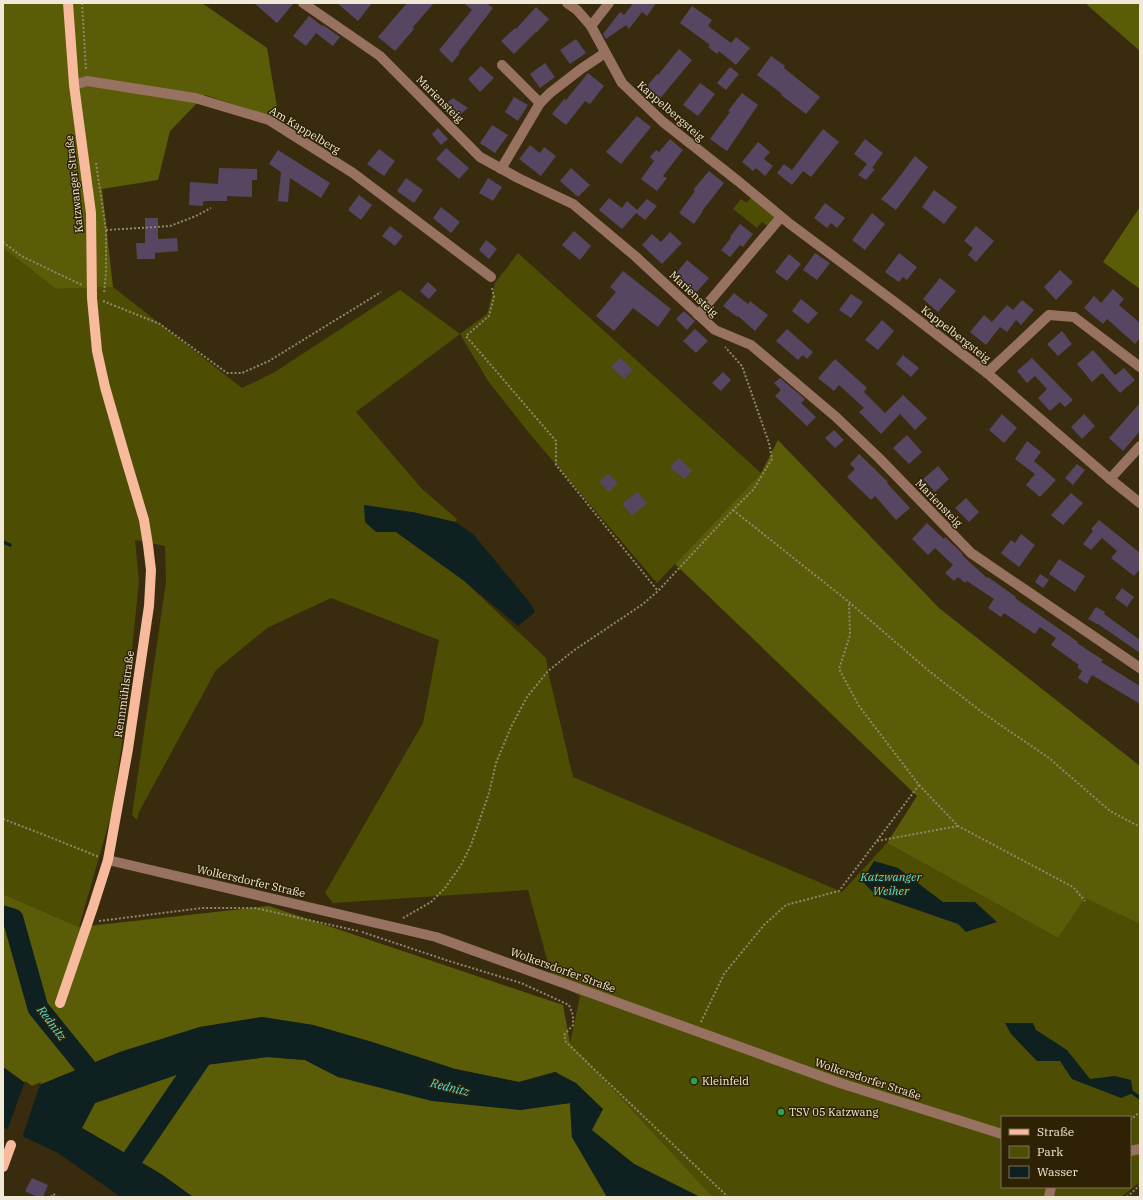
<svg xmlns="http://www.w3.org/2000/svg" width="1143" height="1200" viewBox="0 0 1143 1200" font-family="'IBM Plex Serif',serif">
  <style>
    .green { fill: #4d4e03; fill-rule: evenodd }
    .forest { fill: #5b5c08 }
    .water { fill: #0e2020 }
    .pier { fill: #392b0e }
    .lines { fill: none; stroke-linecap: round; stroke-linejoin: round }
    .stream { stroke: #0e2020; stroke-width: 3.5 }
    .river { stroke: #0e2020; stroke-width: 21 }
    .building { fill: #574661 }
    .path { stroke: #91866f; stroke-width: 2; stroke-dasharray: 2 2; stroke-linecap: butt }
    .minor { stroke: #987260; stroke-width: 10 }
    .major { stroke: #f8ba9c; stroke-width: 10 }
    .leisure-dot { fill: #2e9e5b; stroke: #2f2204; stroke-width: 1.5 }
    .labels { text-anchor: middle; dominant-baseline: central; stroke-width: 3; stroke-linejoin: round; paint-order: stroke }
    .street-label { font-size: 11px; fill: #f1e9d8; stroke: #2f2204 }
    .poi-label { font-size: 11px; fill: #f1e9d8; stroke: #2f2204; text-anchor: start }
    .water-label { font-size: 12px; font-style: italic; fill: #50e1e3; stroke: #2f2204 }
  </style>
  <rect width="100%" height="100%" fill="#392b0e"/>
  <g class="green">
    <path d="M751 197 774 215 772 222 769 227 762 222 757 228 733 209 741 199 747 203Z"/>
    <path d="M3 248 56 289 113 287 242 388 275 372 400 290 460 334 487 314 495 283 518 253 761 473 657 583 529 433 488 381 460 334 356 412 422 489 457 519 455 522 412 512 376 532H396L463 580 546 658 548 671 573 777 842 892 887 843 1058 938 1085 897 1140 924V1182L1121 1197H713L570 1043 580 996 553 981 528 890 333 903 325 893 423 723 439 640 331 598 267 628 216 670 139 812 137 820 132 815 166 582 165 546 135 540 139 581 124 729 112 812 79 927 3 894ZM1002 1117H1130V1187H1002Z"/>
  </g>
  <g class="forest">
    <path d="M3 3H202L267 48 279 119 205 95 170 131 158 180 102 189 113 287 56 289 3 248Z"/>
    <path d="M1085 3H1140V51Z"/>
    <path d="M1140 207V289L1103 262Z"/>
    <path d="M778 440 939 608 1140 766V924L1085 898 1058 938 887 843 917 796 675 564 761 473Z"/>
    <path d="M3 894 79 927 269 906 563 1005 570 1043 713 1197H700L634 1164 591 1130 603 1109 556 1072 519 1082 455 1069 372 1042 313 1025 262 1017 200 1027 120 1052 32 1088 3 1067Z"/>
    <path d="M267 1057 305 1060 338 1077 520 1110 570 1103 572 1137 607 1197H193L161 1174 82 1128 95 1103 205 1065Z"/>
  </g>
  <g class="water">
    <path d="M364 505 412 512 455 522 473 534 531 604 535 612 518 626 463 580 396 532H376L365 522Z"/>
    <path d="M874 861 898 868 943 902H975L997 922 966 932 958 924 877 896 862 881Z"/>
    <path d="M262 1017 313 1025 372 1042 455 1069 519 1082 555 1072 576 1083 603 1109 592 1130 634 1164 700 1197H607L572 1137 570 1103 520 1110 432 1101 338 1077 305 1060 267 1057 205 1065 95 1103 82 1128 161 1174 193 1197H121L58 1153 3 1127V1067L32 1088 120 1052 200 1027Z"/>
    <path d="M1005 1023H1033L1036 1030 1067 1050 1090 1079 1115 1076 1131 1080 1133 1093 1121 1098 1072 1079 1060 1061H1037L1011 1034Z"/>
  </g>
  <path class="pier" d="M25 1081 32 1086 41 1082 22 1138 7 1131Z"/>
  <g class="lines">
    <g class="stream">
      <path d="M3 542 10 545"/>
      <path d="M1133 1093 1140 1098"/>
    </g>
    <g class="river">
      <path d="M3 916 13 919 38 1008 98 1082"/>
      <path d="M122 1176 134 1156 205 1052"/>
    </g>
  </g>
  <g class="building">
    <path d="M254 3H294L277 23Z"/>
    <path d="M337 3H372L358 21Z"/>
    <path d="M407 3H434L413 27 414 29 395 51 378 37Z"/>
    <path d="M464 3H487L493 8 459 52 460 53 452 63 439 50 472 10Z"/>
    <path d="M630 3H656L647 16 642 12 629 29 626 25 606 39 603 34 620 12 624 15 632 5Z"/>
    <path d="M692 6 712 20 708 26 731 43 736 37 750 48 736 65 719 51 717 54 708 47 710 45 680 23Z"/>
    <path d="M536 7 549 19 537 32H536L514 54 501 41 515 28 516 29Z"/>
    <path d="M309 16 322 26 323 25 340 37 333 46 316 33 306 46 293 36Z"/>
    <path d="M576 39 586 53 570 64 560 50Z"/>
    <path d="M679 49 692 60 658 101 644 90 657 74 658 75Z"/>
    <path d="M771 56 785 66 784 68 820 97 806 114 781 95 782 94 757 75Z"/>
    <path d="M545 63 555 77 540 88 530 74Z"/>
    <path d="M481 66 494 78 480 92 468 79Z"/>
    <path d="M730 67 739 74 726 90 717 83Z"/>
    <path d="M588 73 604 86 590 104 585 101 566 125 552 114 564 99 566 100Z"/>
    <path d="M700 83 715 94 698 116 683 105Z"/>
    <path d="M742 93 758 105 727 151 710 139 730 112 728 111Z"/>
    <path d="M514 97 528 105 518 121 505 112Z"/>
    <path d="M453 98 468 108 455 119 444 105Z"/>
    <path d="M637 116 651 127 621 164 606 152Z"/>
    <path d="M492 125 508 135 495 153 480 143Z"/>
    <path d="M438 128 448 139 441 145 432 134Z"/>
    <path d="M823 129 839 142 811 177 803 171 792 185 777 173 784 164 792 170Z"/>
    <path d="M670 139 683 150 663 176 667 178 657 191 641 179 654 161 650 157 656 150 659 152Z"/>
    <path d="M865 139 883 153 872 168 875 169 866 180 858 175 867 164 854 154Z"/>
    <path d="M758 142 770 152 764 159 773 166 765 176 756 168 753 171 742 162Z"/>
    <path d="M530 145 540 153 544 147 556 156 541 176 519 159Z"/>
    <path d="M446 148 469 168 459 179 436 159Z"/>
    <path d="M379 149 395 161 384 176 367 164Z"/>
    <path d="M278 150 330 183 321 198 290 178 288 202 278 201 281 172 269 164Z"/>
    <path d="M915 156 928 167 896 210 881 199 894 184Z"/>
    <path d="M219 168 257 169V180H252V197L227 196V201H205L203 202V206L189 205 190 182 218 184Z"/>
    <path d="M571 168 590 185 578 197 560 181Z"/>
    <path d="M709 171 724 183 702 211H703L694 224 679 213 695 191 693 190Z"/>
    <path d="M406 178 423 190 414 203 397 191Z"/>
    <path d="M488 178 502 187 493 201 479 193Z"/>
    <path d="M934 190 957 207 944 224 922 207Z"/>
    <path d="M359 195 372 205 361 220 348 210Z"/>
    <path d="M609 198 622 208 627 201 637 210 647 199 657 206 645 220 636 213 622 229 599 210Z"/>
    <path d="M825 203 845 218 837 228 831 223 827 228 814 218Z"/>
    <path d="M441 207 460 222 451 233 433 218Z"/>
    <path d="M872 213 885 224 865 250 852 240Z"/>
    <path d="M145 218H158V239L177 238 178 251 155 253V259H137L136 243H145Z"/>
    <path d="M740 224 753 234 743 247 740 245 730 257 721 250 731 238 730 237Z"/>
    <path d="M390 226 403 236 395 246 382 236Z"/>
    <path d="M976 226 994 241 976 262 968 255 973 248 964 241Z"/>
    <path d="M574 231 591 246 580 260 562 245Z"/>
    <path d="M670 232 682 243 662 264 642 245 652 234 661 242Z"/>
    <path d="M486 240 497 249 489 259 479 250Z"/>
    <path d="M815 253 830 263 817 280 803 270Z"/>
    <path d="M899 253 917 267 907 280 903 277 899 282 885 272Z"/>
    <path d="M789 254 801 264 787 281 775 272Z"/>
    <path d="M687 260 709 278 696 293 674 276Z"/>
    <path d="M1060 270 1073 282 1056 300 1044 287Z"/>
    <path d="M623 271 671 309 658 327 633 308 614 331 596 316 616 292 610 287Z"/>
    <path d="M940 278 956 291 938 312 923 299Z"/>
    <path d="M428 282 437 290 429 299 420 291Z"/>
    <path d="M1113 289 1124 299 1119 305 1140 323V338L1135 344 1107 319 1103 324 1084 308 1094 296 1101 303Z"/>
    <path d="M734 293 748 304 750 301 768 315 755 331 738 316 737 317 723 306Z"/>
    <path d="M851 294 863 302 851 318 839 310Z"/>
    <path d="M801 299 818 313 808 324 792 311Z"/>
    <path d="M1022 300 1034 310 1021 325 1016 320 1007 332 1000 327 986 345 970 332 984 315 992 322 1007 305 1013 310Z"/>
    <path d="M684 311 695 321 687 330 676 319Z"/>
    <path d="M882 320 894 331 878 350 865 340Z"/>
    <path d="M695 329 708 341 696 353 683 341Z"/>
    <path d="M787 329 813 352 807 359 803 355 798 360 776 341Z"/>
    <path d="M1062 331 1072 344 1058 356 1047 344Z"/>
    <path d="M1093 350 1115 375 1124 368 1135 380 1120 393 1102 373 1092 382 1077 364Z"/>
    <path d="M903 355 919 368 911 377 896 364Z"/>
    <path d="M620 358 633 370 624 379 611 367Z"/>
    <path d="M1032 358 1073 400 1065 407 1060 402 1050 411 1038 398 1047 389 1035 376 1027 383 1017 371Z"/>
    <path d="M835 359 867 388 864 392 885 413 903 395 927 418 915 430 900 414 881 434 859 412 864 408 839 385 834 391 818 378Z"/>
    <path d="M723 372 731 380 721 391 712 383Z"/>
    <path d="M780 378 805 399 801 403 816 417 807 426 775 396 781 390 774 383Z"/>
    <path d="M1140 403V431L1123 451 1109 438Z"/>
    <path d="M1002 414 1017 428 1004 443 989 430Z"/>
    <path d="M1084 414 1095 426 1082 439 1071 427Z"/>
    <path d="M834 430 844 440 835 448 825 438Z"/>
    <path d="M907 435 922 452 909 464 893 448Z"/>
    <path d="M1027 441 1041 452 1034 461 1056 480 1040 497 1026 485 1035 474 1015 459Z"/>
    <path d="M859 454 888 482 887 483 910 508 896 520 875 496 871 500 847 477 855 469 850 464Z"/>
    <path d="M679 458 692 471 684 479 670 467Z"/>
    <path d="M1077 464 1085 470 1073 485 1065 478Z"/>
    <path d="M938 466 949 479 935 492 923 479Z"/>
    <path d="M608 474 618 483 609 492 599 482Z"/>
    <path d="M637 492 647 503 632 516 622 504Z"/>
    <path d="M1071 493 1083 503 1063 525 1051 515Z"/>
    <path d="M966 498 979 512 969 522 955 508Z"/>
    <path d="M1099 520 1140 553V569L1134 576 1111 558 1117 551 1102 538 1091 550 1083 544 1093 531 1091 529Z"/>
    <path d="M927 523 944 539 945 537 963 554 962 555 987 578 988 577 1016 597 1015 598 1078 642 1077 643 1103 660 1101 662 1140 686V704L1092 675 1087 684 1078 678 1082 671 1077 667 1079 665 1051 645 1056 638 1040 627 1035 634 1004 613 1001 617 988 608 994 599 967 581 965 583 958 577 954 581 945 573 953 565 935 548 928 555 912 539Z"/>
    <path d="M1021 534 1035 545 1019 567 1001 553 1011 540 1015 543Z"/>
    <path d="M1059 559 1085 576 1075 592 1049 574Z"/>
    <path d="M1040 574 1049 580 1043 588 1035 582Z"/>
    <path d="M1122 588 1134 597 1127 607 1115 598Z"/>
    <path d="M1096 607 1105 612 1104 614 1140 640V653L1098 624H1097L1088 619Z"/>
    <path d="M32 1178 48 1185 43 1197H37L25 1191Z"/>
  </g>
  <g class="lines">
    <g class="path">
      <path d="M82 3 86 71"/>
      <path d="M96 163 106 230V272L104 294"/>
      <path d="M106 230 170 226 196 216 211 208"/>
      <path d="M3 242 21 256 82 285"/>
      <path d="M492 288 494 297 489 316 466 336 556 441V465L658 591"/>
      <path d="M103 301 160 324 227 373H242L269 361 381 292"/>
      <path d="M733 510 849 602 929 671 983 713 1049 758 1110 811 1140 827"/>
      <path d="M919 785 958 826 1073 887 1085 901"/>
      <path d="M3 819 42 834 99 857"/>
      <path d="M877 841 958 826"/>
      <path d="M403 918 431 902 445 888 461 865 471 845 489 793 496 763 511 727 527 697 548 671 573 651 643 604 658 591 733 510 753 490 772 459 769 443 742 366 725 347"/>
      <path d="M99 921 203 908H255L358 931"/>
      <path d="M362 932 449 961 521 983 569 1005 573 1015V1025L564 1035 566 1042 596 1071 728 1197"/>
      <path d="M701 1022 724 974 764 925 786 905 839 891 919 785 859 706 839 669 850 635 849 602"/>
      <path d="M1130 1120 1140 1112"/>
      <path d="M51 1197 53 1194 58 1197"/>
      <path d="M1127 1197 1140 1185"/>
    </g>
    <g class="minor">
      <path d="M303 3 380 56 480 157 518 178 573 204 635 256 715 330 751 345 836 417 879 458 971 553 1140 668"/>
      <path d="M567 3 577 10 591 26 622 83 663 122 738 181 790 224 896 303 987 373 1110 479 1140 503"/>
      <path d="M591 26 609 3"/>
      <path d="M502 65 540 103"/>
      <path d="M74 85 87 81 195 98 269 120 353 173 491 277"/>
      <path d="M501 169 540 103 550 93 581 69 605 53"/>
      <path d="M698 315 781 217"/>
      <path d="M987 373 1049 315 1074 317 1140 367"/>
      <path d="M1110 479 1140 446"/>
      <path d="M108 860 436 937 840 1083 1002 1134"/>
      <path d="M1130 1151 1140 1149"/>
      <path d="M1049 1197 1051 1187"/>
    </g>
    <g class="major">
      <path d="M60 1003 93 907 108 860 128 749 149 606 151 570 148 545 144 520 124 453 105 387 97 351 92 298 91 213 74 85 68 3"/>
      <path d="M3 1167 11 1145"/>
    </g>
  </g>
  <g class="leisure-dot">
    <circle cx="694" cy="1081" r="4"/>
    <circle cx="781" cy="1112" r="4"/>
  </g>
  <g class="labels">
    <g class="street-label">
      <text transform="translate(440 99) rotate(45)">Mariensteig</text>
      <text transform="translate(671 111) rotate(41)">Kappelbergsteig</text>
      <text transform="translate(305 130) rotate(31)">Am Kappelberg</text>
      <text transform="translate(74 184) rotate(-96)">Katzwanger Straße</text>
      <text transform="translate(694 294) rotate(43)">Mariensteig</text>
      <text transform="translate(956 334) rotate(38)">Kappelbergsteig</text>
      <text transform="translate(939 503) rotate(46)">Mariensteig</text>
      <text transform="translate(124 694) rotate(-82)">Rennmühlstraße</text>
      <text transform="translate(251 881) rotate(13)">Wolkersdorfer Straße</text>
      <text transform="translate(563 970) rotate(20)">Wolkersdorfer Straße</text>
      <text transform="translate(868 1079) rotate(18)">Wolkersdorfer Straße</text>
    </g>
    <g class="poi-label">
      <text x="702" y="1081">Kleinfeld</text>
      <text x="789" y="1112">TSV 05 Katzwang</text>
    </g>
    <g class="water-label">
      <text x="891" y="876">Katzwanger<tspan x="891" dy="14">Weiher</tspan></text>
      <text transform="translate(52 1023) rotate(53)">Rednitz</text>
      <text transform="translate(450 1087) rotate(14)">Rednitz</text>
    </g>
  </g>
  <rect width="1143" height="1200" fill="none" stroke="#f1e9d8" stroke-width="8"/>
  <rect x="1001" y="1116" width="130" height="72" fill="#2f2204" stroke="#7d7259"/>
  <rect x="1009" y="1129" width="20" height="6" fill="#f8ba9c" stroke="#7d7259"/>
  <text x="1037" y="1136" font-size="12" fill="#f1e9d8">Straße</text>
  <rect x="1009" y="1146" width="20" height="12" fill="#4d4e03" stroke="#7d7259"/>
  <text x="1037" y="1156" font-size="12" fill="#f1e9d8">Park</text>
  <rect x="1009" y="1166" width="20" height="12" fill="#0e2020" stroke="#7d7259"/>
  <text x="1037" y="1176" font-size="12" fill="#f1e9d8">Wasser</text>
</svg>
